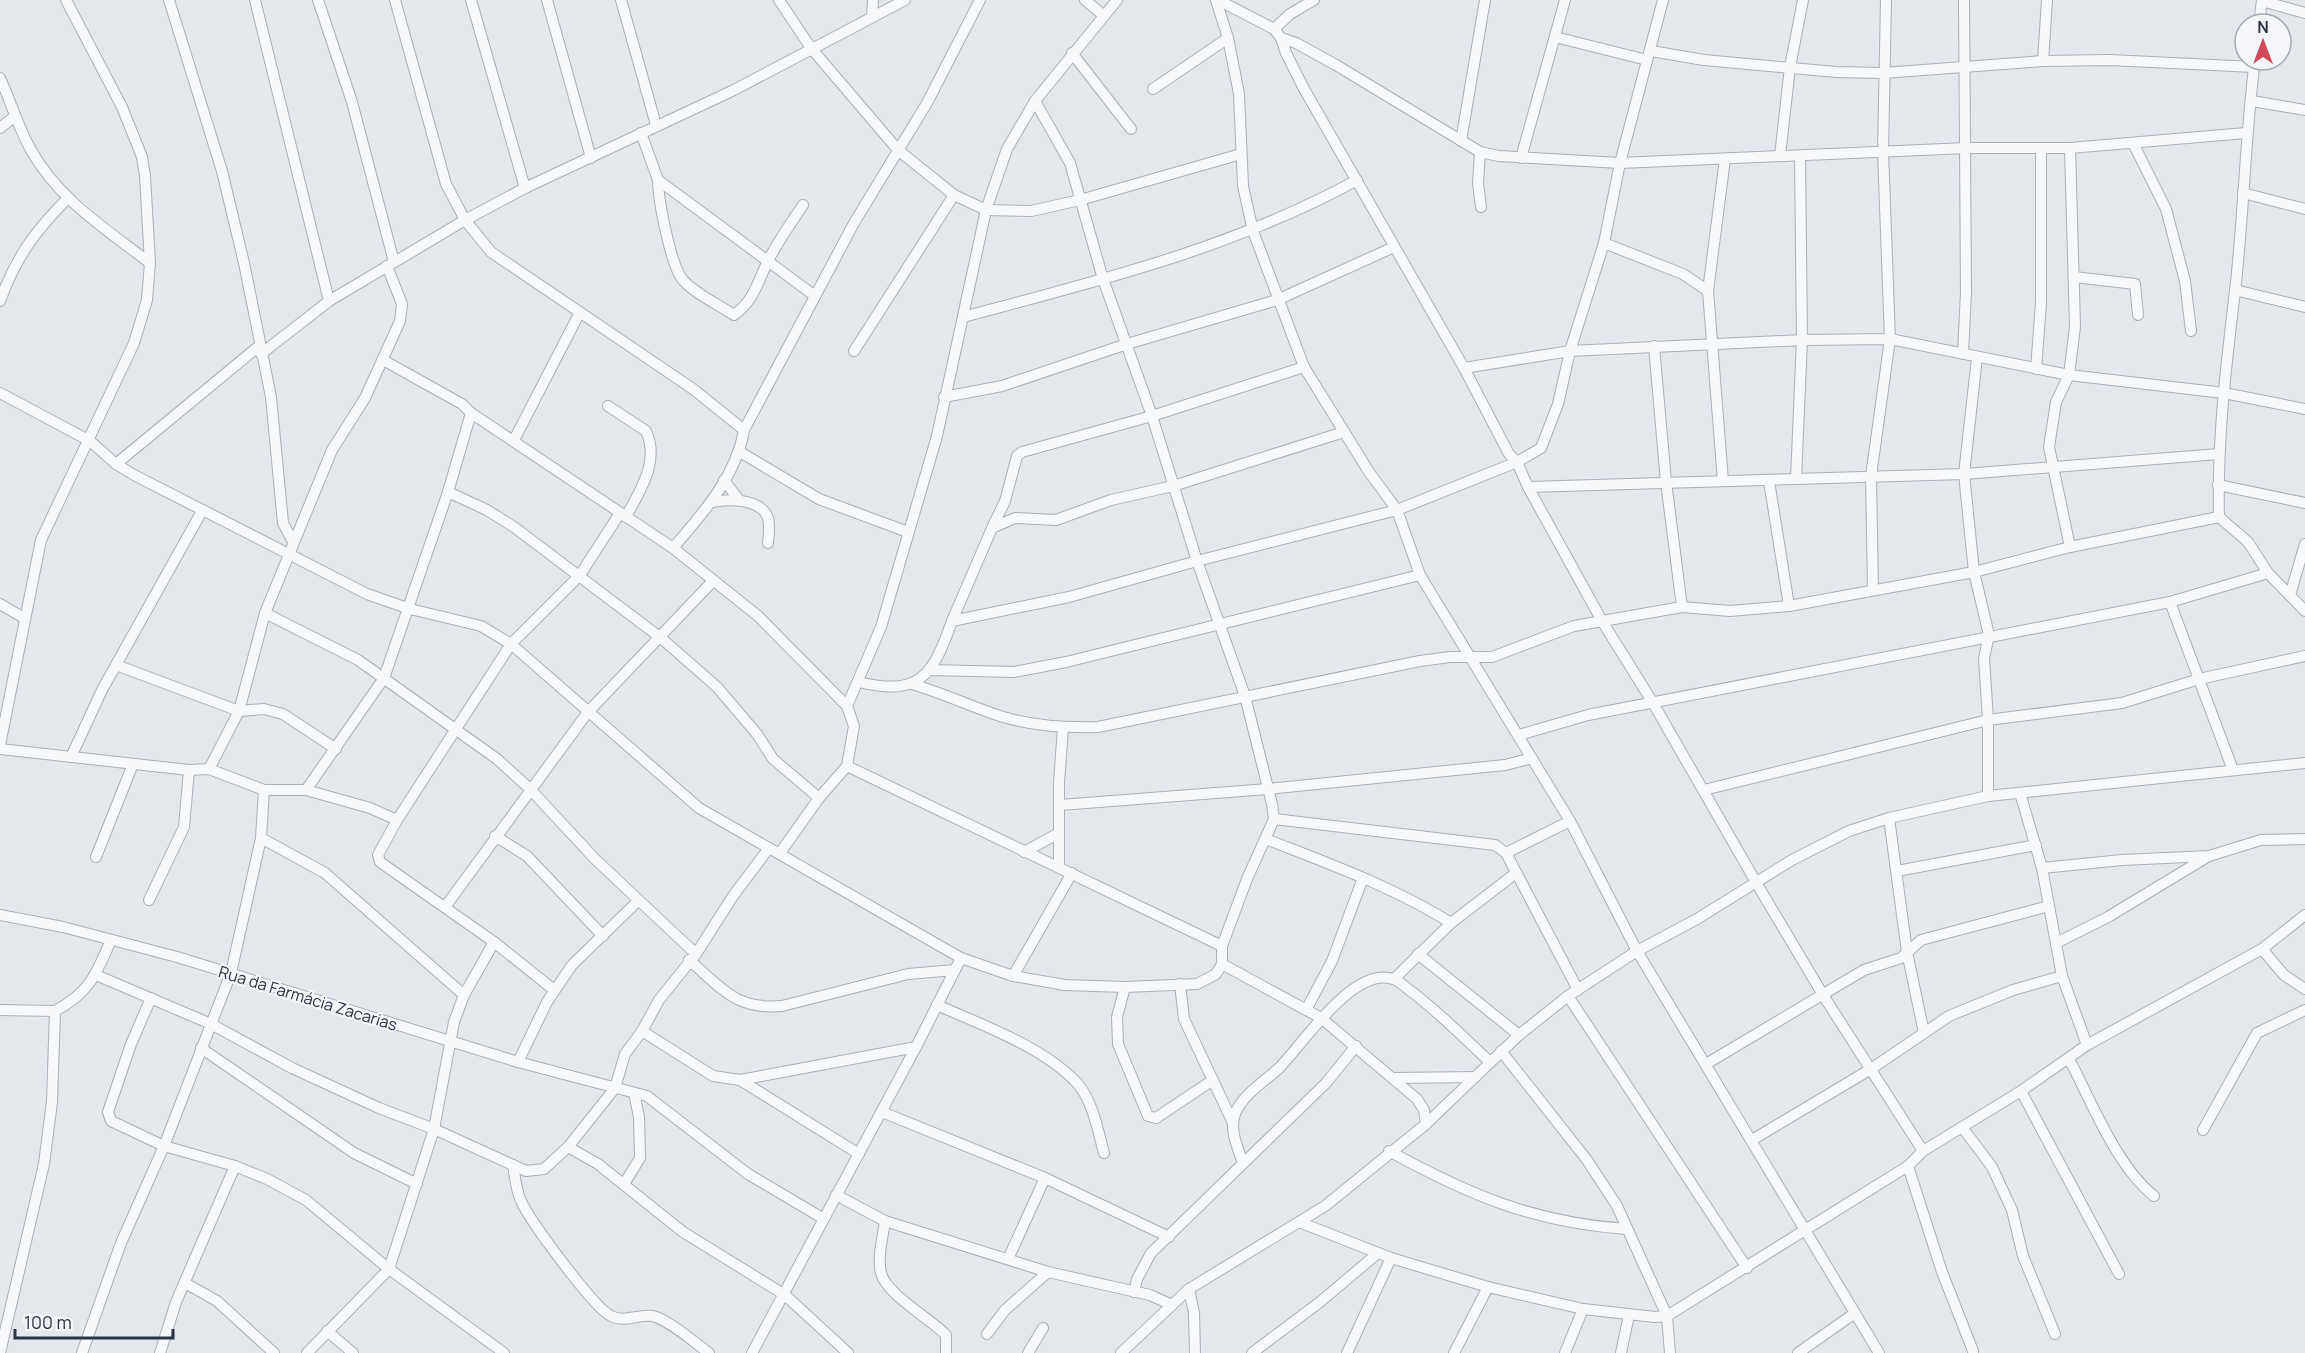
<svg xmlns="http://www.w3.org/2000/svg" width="2305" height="1353" viewBox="0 0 2305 1353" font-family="Manrope,sans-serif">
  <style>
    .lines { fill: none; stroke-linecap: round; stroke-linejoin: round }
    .minor-casing { stroke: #a9aeb7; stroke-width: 12 }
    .minor { stroke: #f7f8fa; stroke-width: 10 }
    .labels { text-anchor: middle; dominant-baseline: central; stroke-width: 4.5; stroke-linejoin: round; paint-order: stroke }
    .street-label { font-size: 16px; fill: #2b3445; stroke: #f4f6f9 }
  </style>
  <rect width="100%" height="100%" fill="#e4e7ec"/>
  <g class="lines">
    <defs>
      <g id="minor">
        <path d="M169 0 222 171 244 263 271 397 283 523 293 542"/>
        <path d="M255 0 329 301"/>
        <path d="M318 0 352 102 394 262"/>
        <path d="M395 0 446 184 465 220 491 252 693 389 744 430"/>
        <path d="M471 0 525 188"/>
        <path d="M547 0 591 158"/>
        <path d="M621 0 656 125"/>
        <path d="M779 0 811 48 898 150 954 195 986 210 1031 211 1080 200 1241 154"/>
        <path d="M1085 0 1104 16"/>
        <path d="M1216 0 1228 38 1239 94 1243 186 1253 231 1304 367 1369 472 1397 510 1420 575 1570 821 1637 951 1879 1353"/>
        <path d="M1218 0 1274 29 1281 38 1296 43 1336 65 1480 152 1499 156 1620 163 1967 148H2070L2246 133"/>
        <path d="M2262 1 2305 13"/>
        <path d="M872 16 873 0"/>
        <path d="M2259 24 2262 0"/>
        <path d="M1274 29 1290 14 1314 0"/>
        <path d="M1555 37 1647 60"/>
        <path d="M1281 38 1286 53 1303 87 1464 368 1509 454 1517 462 1528 487 1602 621 1653 703 1757 884 1823 995 1923 1151"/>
        <path d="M1651 51 1704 60 1836 72 1883 73 2043 61 2110 60 2254 67"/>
        <path d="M1072 53 1131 129"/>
        <path d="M2255 60C2245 137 2244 214 2235 291 2226 366 2217 441 2219 517L2248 542 2268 573 2305 611"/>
        <path d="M2043 61 2047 0"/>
        <path d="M0 78C11 102 18 127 31 150 58 199 107 230 150 263"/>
        <path d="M1153 89 1228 38"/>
        <path d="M2252 101 2305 110"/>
        <path d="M0 128 15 116"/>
        <path d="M641 133 658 180 815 296"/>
        <path d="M1461 141 1485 0"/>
        <path d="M2133 143 2166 209 2185 281 2191 331"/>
        <path d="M1480 152 1478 183 1481 207"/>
        <path d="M1780 156 1790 67 1803 0"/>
        <path d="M1521 158 1565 0"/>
        <path d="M658 180C658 199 671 267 683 280 695 294 718 304 734 315 754 301 758 281 768 261 778 241 791 223 803 205"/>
        <path d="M2243 193 2305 209"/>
        <path d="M1604 243 1683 274 1708 291"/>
        <path d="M2074 277 2135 284 2138 315"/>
        <path d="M2235 290 2305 307"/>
        <path d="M0 301C16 257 35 231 68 198"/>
        <path d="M963 317C1098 281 1233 248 1357 180"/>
        <path d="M1654 346 1666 482 1682 607"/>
        <path d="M854 351 954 195"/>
        <path d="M261 354 329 301 465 220 525 188 734 90 905 0"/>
        <path d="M1963 354 1966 292 1964 0"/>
        <path d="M1977 358 1964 474 1974 572 1989 635 1984 658 1988 720V796"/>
        <path d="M383 360 462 404 471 413 673 548 758 616 847 706"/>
        <path d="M1304 367 1152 416 1022 452 1017 456 1005 501 992 528 1015 518 1056 520 1111 500 1173 486 1344 432"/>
        <path d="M1464 368 1570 351 1802 340 1890 339 2069 375 2224 393 2305 409"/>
        <path d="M2036 369 2041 303V148"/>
        <path d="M0 393 90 441 116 464 134 475 367 594 410 609 481 626 511 644 699 808 961 958 1013 976 1065 985 1125 987 1197 984 1216 974 1222 964V946L1247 879 1274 819 1272 804 1245 696 1197 561 1152 416 1103 279 1070 163 1035 101"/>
        <path d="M944 397 1002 386 1127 344 1277 300 1394 247"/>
        <path d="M608 406 646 431C660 462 640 490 626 517"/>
        <path d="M514 440 579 314"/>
        <path d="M740 452 819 499 908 532"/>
        <path d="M116 464 259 346"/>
        <path d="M1796 479 1802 340 1800 156"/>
        <path d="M724 480 739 500"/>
        <path d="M1723 481 1708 291 1725 159"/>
        <path d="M1769 481 1789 606"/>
        <path d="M2218 485 2305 503"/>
        <path d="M1528 487 1964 474 2219 454"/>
        <path d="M448 492 487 510 514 527 661 638 717 687 757 734 773 759 819 798"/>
        <path d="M712 502C728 499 761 498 768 518 770 526 769 535 768 543"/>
        <path d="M2070 547 2049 447 2056 402 2069 375 2075 327 2070 148"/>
        <path d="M673 548C703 513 736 477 744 430L854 223 927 103 980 0"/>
        <path d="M1873 590 1871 476 1890 339 1883 152 1886 0"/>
        <path d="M2290 595 2305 544"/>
        <path d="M2170 602 2233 770"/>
        <path d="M0 604 24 618"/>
        <path d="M265 613 358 660 497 759 530 789 595 859 696 954"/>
        <path d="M952 621 992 528"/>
        <path d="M116 665 239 711 264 709 283 714 336 749"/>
        <path d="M929 670 1014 672 1066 662 1420 575"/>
        <path d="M859 682C920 697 933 675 952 621L1069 597 1197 561 1397 510 1517 462 1541 448 1558 404 1570 351 1604 243 1620 163 1663 0"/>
        <path d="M912 684C942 693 970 706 1000 716 1032 726 1065 728 1098 727L1420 661 1450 657H1492L1574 626 1682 607 1730 611 1789 606 1974 572 2070 547 2219 517"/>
        <path d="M1519 735 1588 715 2170 602 2268 573"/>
        <path d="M0 745 41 540 134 343 147 300 150 263 145 176 142 157 122 107 66 0"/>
        <path d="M0 749 189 770 209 769 264 790H306L370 808 397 820 511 644 580 575 620 513"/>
        <path d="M71 757 102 690 202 511"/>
        <path d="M847 766 1222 946"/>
        <path d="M209 769 239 711 265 613 332 450 365 398 400 321 402 304 387 266"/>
        <path d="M306 790 384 678 448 492 471 413"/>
        <path d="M1704 790 1988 720 2122 703 2199 679 2305 656"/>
        <path d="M2020 793 2042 868 2062 976 2087 1045"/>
        <path d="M1060 805 1268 789 1505 765 1532 758"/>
        <path d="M1889 818 1907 952 1924 1033"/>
        <path d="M1274 819 1495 845 1506 853 1570 821"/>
        <path d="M397 820 378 855 380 862 494 942 554 990"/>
        <path d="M495 836 527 856 603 936"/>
        <path d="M261 838 325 873 464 995"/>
        <path d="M1266 839C1329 864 1394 887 1451 923"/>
        <path d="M1024 852 1059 833"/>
        <path d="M780 853 819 798 847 766 854 726 847 706 881 627 937 436 986 210 1007 149 1035 101 1117 0"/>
        <path d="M1506 853 1578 990"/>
        <path d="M96 857 133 764"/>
        <path d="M1059 867V782L1063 728"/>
        <path d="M2042 868 2122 860 2209 856 2261 840 2305 839"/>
        <path d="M1897 871 2036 845"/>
        <path d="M149 900 184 827 189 770"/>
        <path d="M445 907 588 712 712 582"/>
        <path d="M0 915 63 927 177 957 518 1062 647 1096 748 1174 824 1219"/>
        <path d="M2056 943 2108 917 2207 857"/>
        <path d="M2262 949 2284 975 2305 989"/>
        <path d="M1418 954 1519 1035"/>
        <path d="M689 960C722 988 735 1010 782 1006L908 974 955 970"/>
        <path d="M1222 964 1321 1018 1417 1099 1424 1110 1426 1124"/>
        <path d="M96 975 211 1024 292 1068 379 1108 434 1129 526 1171 544 1169 568 1147 598 1164 683 1232 785 1295 848 1353"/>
        <path d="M1013 976 1072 873"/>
        <path d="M1394 979 1451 923 1516 873"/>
        <path d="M1180 984 1184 1019 1233 1123"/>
        <path d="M1125 987 1117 1017 1118 1044 1148 1116 1156 1118 1213 1080"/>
        <path d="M1568 996 1747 1268"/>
        <path d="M151 998 131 1044 108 1112 111 1121 164 1146 235 1166 267 1179 306 1200 389 1269 504 1353"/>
        <path d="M937 1005C982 1025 1044 1047 1078 1084 1093 1102 1098 1131 1104 1153"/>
        <path d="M0 1010 55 1011"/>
        <path d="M1306 1010 1332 961 1363 878"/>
        <path d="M642 1031 713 1076 740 1080 859 1154"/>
        <path d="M201 1048 354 1153 417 1184"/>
        <path d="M1501 1051 1587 1160 1617 1206 1667 1316 1670 1353"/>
        <path d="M2069 1059C2092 1102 2116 1166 2154 1196"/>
        <path d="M518 1062 547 1002 572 965 638 901"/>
        <path d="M1706 1064 1864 970 1901 958 1921 940 2049 906"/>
        <path d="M1395 1078 1475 1077"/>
        <path d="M740 1080 916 1047"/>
        <path d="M2021 1091 2119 1274"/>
        <path d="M882 1112 1045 1178 1169 1237"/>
        <path d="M1962 1127 1992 1167 2012 1210 2023 1256 2055 1334"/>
        <path d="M2203 1130 2257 1033 2305 1010"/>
        <path d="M1752 1140 1871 1069 1949 1016 2013 990 2062 976"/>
        <path d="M568 1147 615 1088 625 1054 642 1031 659 1000 696 954 733 896 769 848"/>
        <path d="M1389 1151C1469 1195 1535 1223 1627 1229"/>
        <path d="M1243 1163C1238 1148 1229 1130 1235 1114 1242 1095 1264 1082 1279 1068 1303 1044 1353 966 1393 979 1399 980 1406 988 1412 992 1440 1013 1464 1038 1490 1062"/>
        <path d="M513 1165C515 1177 516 1190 521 1201 530 1221 594 1308 611 1316 624 1323 638 1314 652 1316 668 1319 695 1343 709 1353"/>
        <path d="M1908 1166 1942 1272 1973 1351"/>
        <path d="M624 1184 640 1158 639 1117 634 1093"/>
        <path d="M836 1195 885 1221 1048 1272 1150 1295 1172 1305"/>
        <path d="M885 1221C883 1237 877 1257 881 1273 886 1294 931 1319 946 1335V1353"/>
        <path d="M1299 1222 1391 1258 1488 1287 1583 1309 1655 1317 1667 1316 1908 1166 1923 1151 2021 1091 2087 1045 2262 949 2305 915"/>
        <path d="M1008 1259 1045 1178"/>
        <path d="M185 1283 217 1301 274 1353"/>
        <path d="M1189 1289 1194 1313 1195 1353"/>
        <path d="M1134 1292 1137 1279 1151 1253 1326 1083 1356 1046"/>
        <path d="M327 1331 353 1353"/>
        <path d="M987 1334 1005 1310 1048 1272"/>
        <path d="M0 1353 44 1164 52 1102 55 1011C89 993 96 975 111 940"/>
        <path d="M82 1353 121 1243 164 1146 231 973 261 838 264 790"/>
        <path d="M160 1353 176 1302 235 1166"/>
        <path d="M307 1353 389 1269 434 1129 454 1022 464 995 494 942"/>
        <path d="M752 1353 916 1047 961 958"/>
        <path d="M1028 1353 1043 1328"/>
        <path d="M1121 1353 1189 1289 1325 1206 1426 1124 1519 1035 1568 996 1637 951 1697 919 1792 860 1849 831 1889 818 1988 796 2305 763"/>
        <path d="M1252 1353 1320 1302 1378 1253"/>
        <path d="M1347 1353 1391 1258"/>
        <path d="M1454 1353 1488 1287"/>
        <path d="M1565 1353 1583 1309"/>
        <path d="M1621 1353 1629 1315"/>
        <path d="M1798 1353 1855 1313"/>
      </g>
    </defs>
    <use href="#minor" class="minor-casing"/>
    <use href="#minor" class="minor"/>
  </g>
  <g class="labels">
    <g class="street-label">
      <text transform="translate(308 998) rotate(17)">Rua da Farmácia Zacarias</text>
    </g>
  </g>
  <g transform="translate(2263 42)"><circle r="28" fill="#f4f6f9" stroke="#a4a8b1" stroke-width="1.5"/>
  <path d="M0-4.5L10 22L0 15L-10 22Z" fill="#d1495b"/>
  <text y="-9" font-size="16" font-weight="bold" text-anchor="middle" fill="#2b3445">N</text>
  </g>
  <path d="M15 1329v9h158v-9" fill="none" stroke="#2b3445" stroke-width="3"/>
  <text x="24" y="1329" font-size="18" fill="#2b3445" stroke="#f4f6f9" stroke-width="4.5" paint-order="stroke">100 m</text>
</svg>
